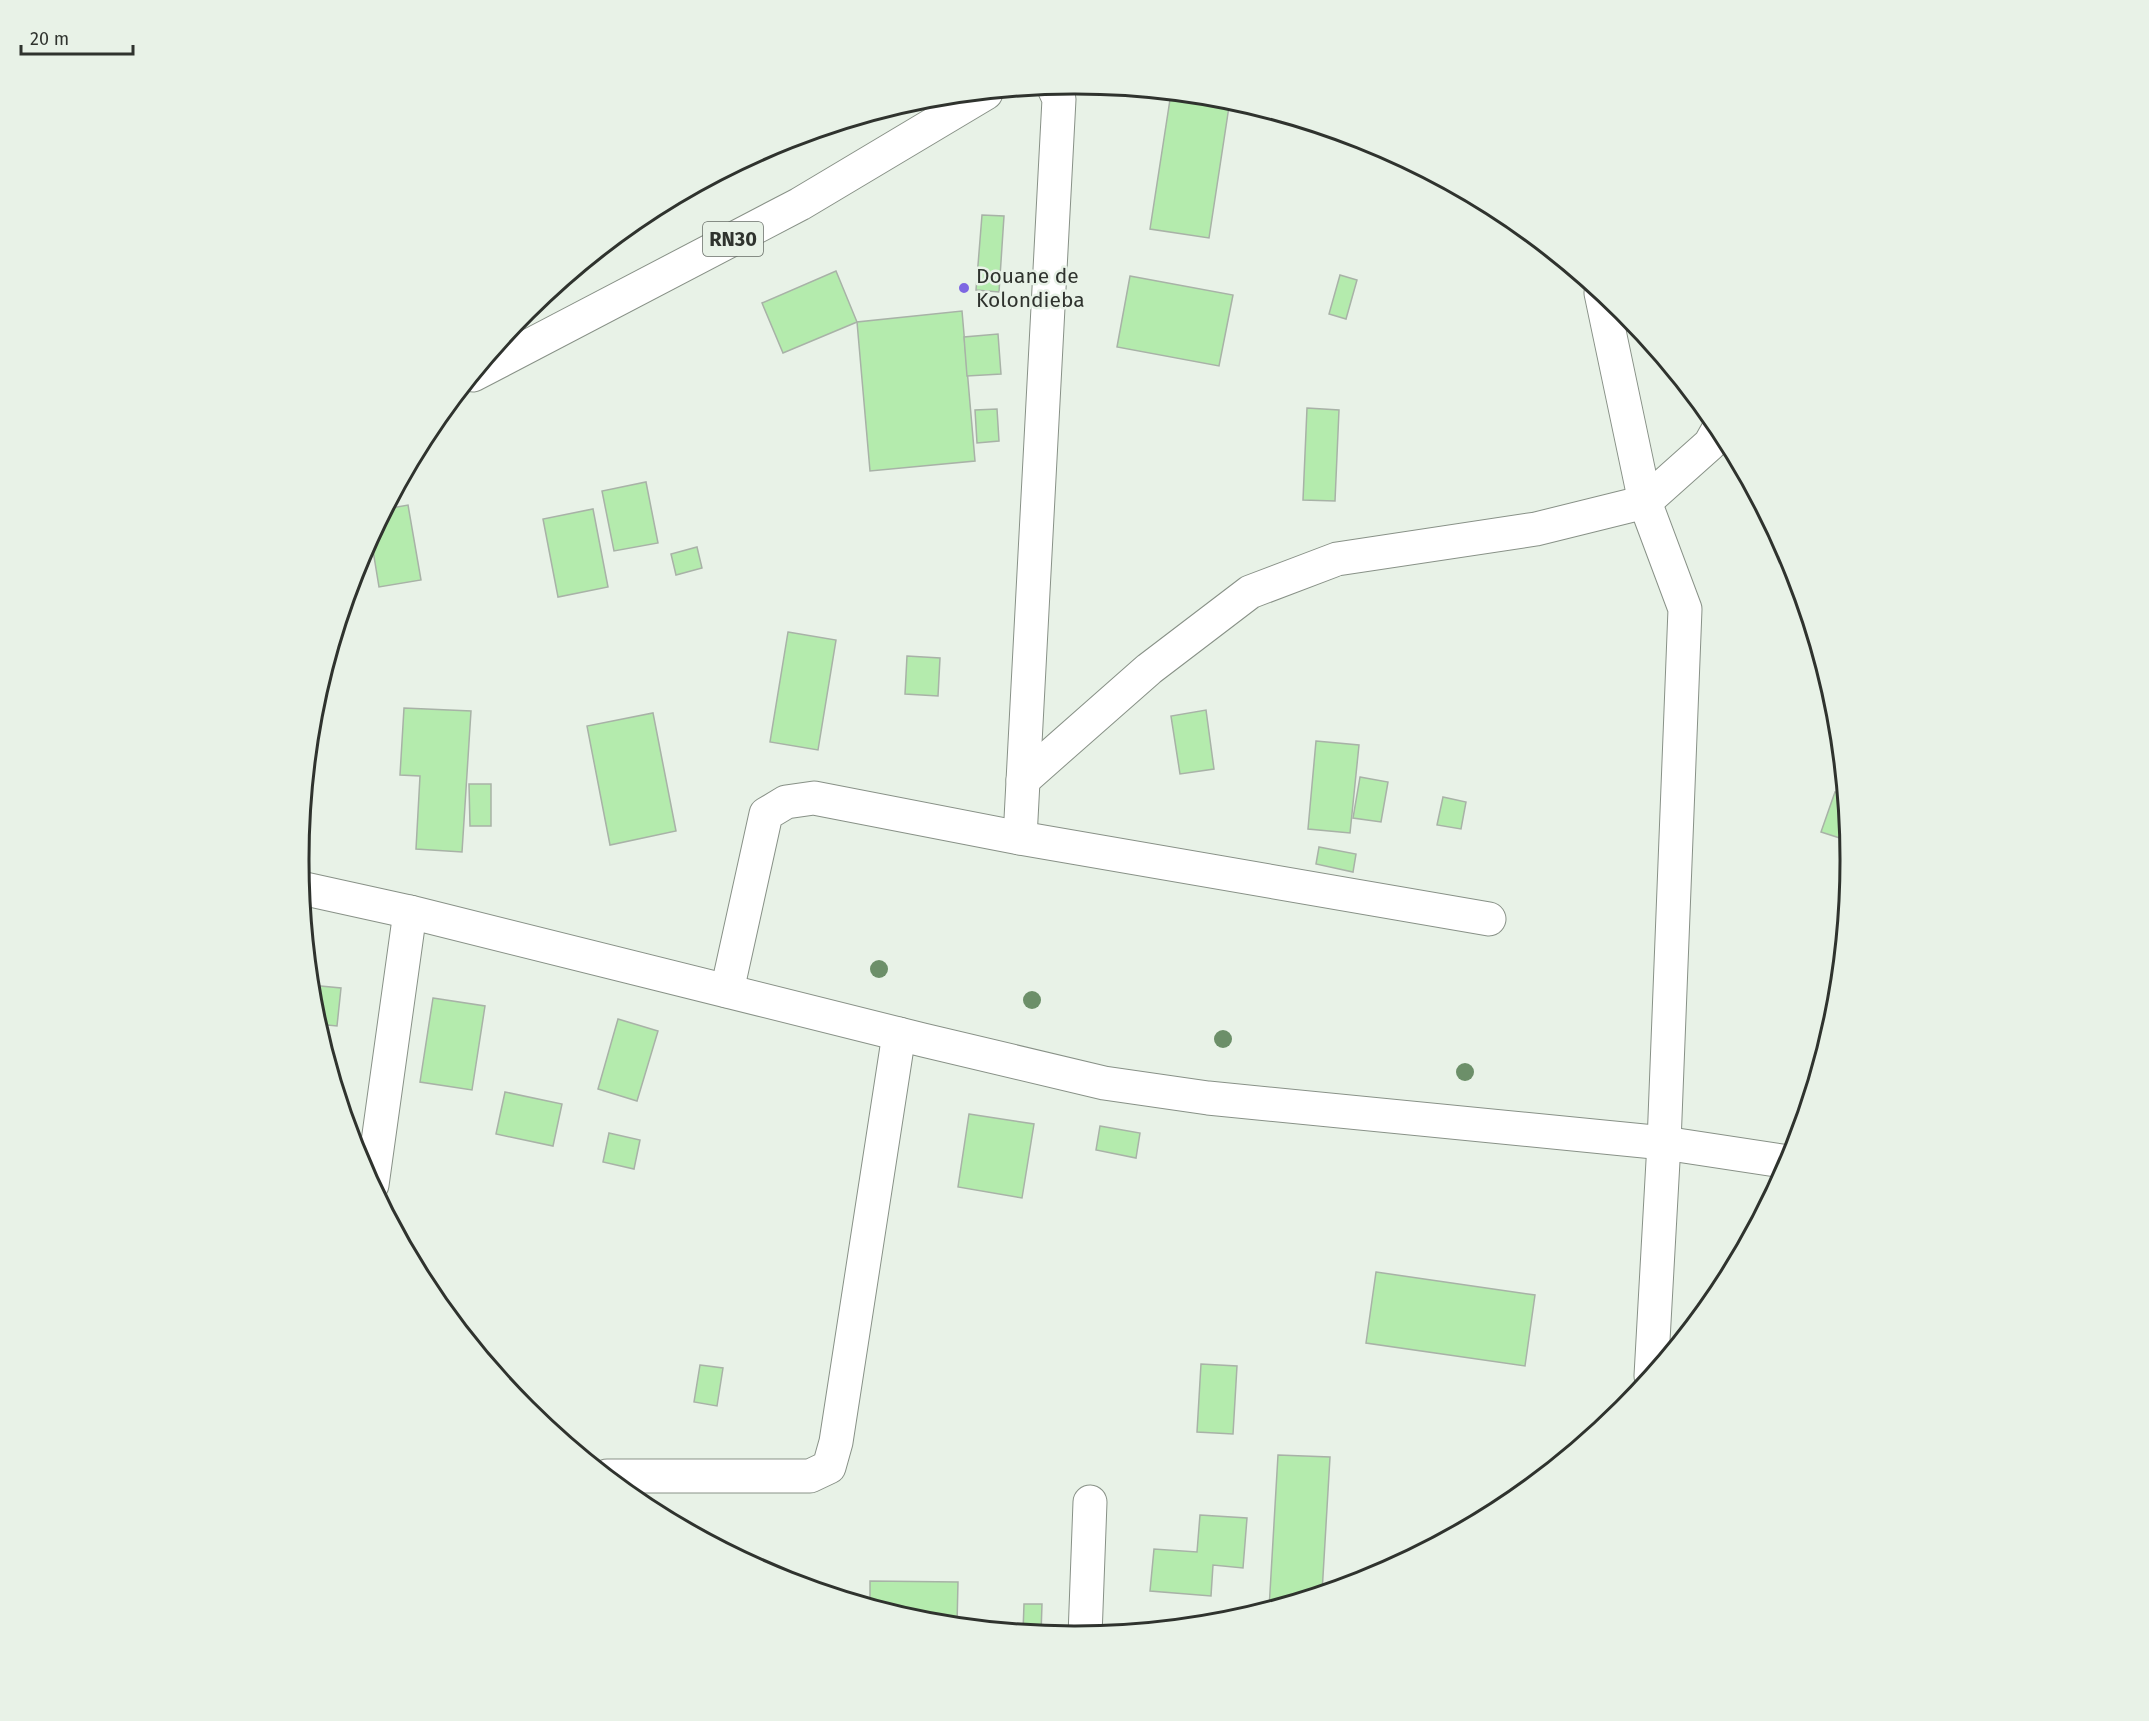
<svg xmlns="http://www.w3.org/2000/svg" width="2149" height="1721" viewBox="0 0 2149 1721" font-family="'Fira Sans',sans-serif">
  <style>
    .building { fill: #b4ebad; stroke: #a8b2a7; stroke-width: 1.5 }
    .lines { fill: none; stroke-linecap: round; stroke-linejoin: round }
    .minor-casing { stroke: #889187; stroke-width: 35 }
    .major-casing { stroke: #889187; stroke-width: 35 }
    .minor { stroke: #fff; stroke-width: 33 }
    .major { stroke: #fff; stroke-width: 33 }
    .tree { fill: #6c8f69 }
    .poi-dot { fill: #7d67e2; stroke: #e8f2e7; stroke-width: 2 }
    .labels { text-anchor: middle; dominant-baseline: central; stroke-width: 5; stroke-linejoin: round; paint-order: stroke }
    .shield { fill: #e8f2e7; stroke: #666c66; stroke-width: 1.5 }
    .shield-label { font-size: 20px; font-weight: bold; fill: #2f332e }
    .poi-label { font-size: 21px; fill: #2f332e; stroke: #e8f2e7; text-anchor: start }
    .rim { fill: none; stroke: #2f332e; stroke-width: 3 }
  </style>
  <rect width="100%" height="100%" fill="#e8f2e7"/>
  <g class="building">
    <path d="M1171 93 1230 100 1209 238 1150 229Z"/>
    <path d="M982 215 1004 216 999 292 976 290Z"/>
    <path d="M836 271 857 322 783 353 762 303Z"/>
    <path d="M1340 275 1357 280 1346 319 1329 314Z"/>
    <path d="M1130 276 1233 295 1219 366 1117 347Z"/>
    <path d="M962 311 975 461 870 471 857 322Z"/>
    <path d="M998 334 1001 374 967 376 964 337Z"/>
    <path d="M1307 408 1339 410 1335 501 1303 500Z"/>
    <path d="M997 409 999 441 977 443 975 410Z"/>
    <path d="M646 482 658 543 614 551 602 491Z"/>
    <path d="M408 505 421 580 379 587 371 538 386 509Z"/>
    <path d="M593 509 608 587 558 597 543 519Z"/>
    <path d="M697 547 702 568 676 575 671 554Z"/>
    <path d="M788 632 836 640 818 750 770 742Z"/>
    <path d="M907 656 940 658 938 696 905 694Z"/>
    <path d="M404 708 471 711 462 852 416 849 420 776 400 775Z"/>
    <path d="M1206 710 1214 769 1180 774 1171 716Z"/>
    <path d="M653 713 676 831 610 845 587 726Z"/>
    <path d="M1316 741 1359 745 1350 833 1308 829Z"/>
    <path d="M1360 777 1388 782 1381 822 1353 818Z"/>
    <path d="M469 784H491V826H470Z"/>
    <path d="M1835 792 1845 796 1848 835 1846 840 1821 832Z"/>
    <path d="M1443 797 1466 802 1461 829 1437 825Z"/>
    <path d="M1319 847 1356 854 1353 872 1316 864Z"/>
    <path d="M310 985 341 988 337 1026 317 1024 313 1012Z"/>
    <path d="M433 998 485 1006 472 1090 420 1082Z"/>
    <path d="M618 1019 658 1031 637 1101 598 1089Z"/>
    <path d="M505 1092 562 1104 553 1146 496 1134Z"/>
    <path d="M969 1114 1034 1124 1022 1198 958 1187Z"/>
    <path d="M1100 1126 1140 1133 1136 1158 1096 1150Z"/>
    <path d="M609 1133 640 1140 634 1169 603 1162Z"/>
    <path d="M1376 1272 1535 1295 1525 1366 1366 1343Z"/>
    <path d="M1201 1364 1237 1366 1233 1434 1197 1432Z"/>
    <path d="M700 1365 723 1368 717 1406 694 1402Z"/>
    <path d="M1278 1455 1330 1457 1322 1593 1269 1609Z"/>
    <path d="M1200 1515 1247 1518 1243 1568 1213 1565 1211 1596 1150 1591 1154 1549 1197 1552Z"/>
    <path d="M870 1581 958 1582 957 1625 923 1622 870 1606Z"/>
    <path d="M1024 1604H1042L1041 1634 1023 1632Z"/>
  </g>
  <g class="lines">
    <defs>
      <g id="minor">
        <path d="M1601 293 1645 502 1685 609 1664 1143 1651 1376"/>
        <path d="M1023 780 1149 669 1250 592 1337 559 1536 529 1645 502 1710 444 1719 428"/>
        <path d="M1020 838 1059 99 1053 86"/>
        <path d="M301 888 410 912 923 1040 1104 1083 1208 1098 1664 1143 1789 1162"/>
        <path d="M727 991 766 814 786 802 814 798 1020 838 1489 919"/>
        <path d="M372 1185 410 912"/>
        <path d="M607 1476H810L829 1467 836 1442 899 1034"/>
        <path d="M1085 1636 1090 1502"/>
      </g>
      <path id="major" d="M473 375 800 204 986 93"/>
    </defs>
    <use href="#minor" class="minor-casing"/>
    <use href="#major" class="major-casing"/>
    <use href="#minor" class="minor"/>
    <use href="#major" class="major"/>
  </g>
  <g class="tree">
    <circle cx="879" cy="969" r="9"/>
    <circle cx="1032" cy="1000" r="9"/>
    <circle cx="1223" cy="1039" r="9"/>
    <circle cx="1465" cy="1072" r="9"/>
  </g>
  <circle class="poi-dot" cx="964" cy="288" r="6"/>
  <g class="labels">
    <rect class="shield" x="703" y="222" width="60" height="34" rx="4.5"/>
    <g class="shield-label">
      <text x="733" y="239">RN30</text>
    </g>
    <g class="poi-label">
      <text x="976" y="276">Douane de<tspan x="976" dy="24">Kolondieba</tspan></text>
    </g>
  </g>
  <path d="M0 0H2149V1721H0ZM1074 94H1075A765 765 0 0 1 1840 859V861A765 765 0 0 1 1075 1626H1074A765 765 0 0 1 309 861V859A765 765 0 0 1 1074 94Z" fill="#e8f2e7" fill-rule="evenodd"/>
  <path class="rim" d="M1074 94H1075A765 765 0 0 1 1840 859V861A765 765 0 0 1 1075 1626H1074A765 765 0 0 1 309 861V859A765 765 0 0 1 1074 94Z"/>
  <path d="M21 45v9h112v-9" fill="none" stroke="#2f332e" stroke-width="3"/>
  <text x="30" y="45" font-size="18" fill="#2f332e" stroke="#e8f2e7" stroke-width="4.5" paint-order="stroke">20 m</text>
</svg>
